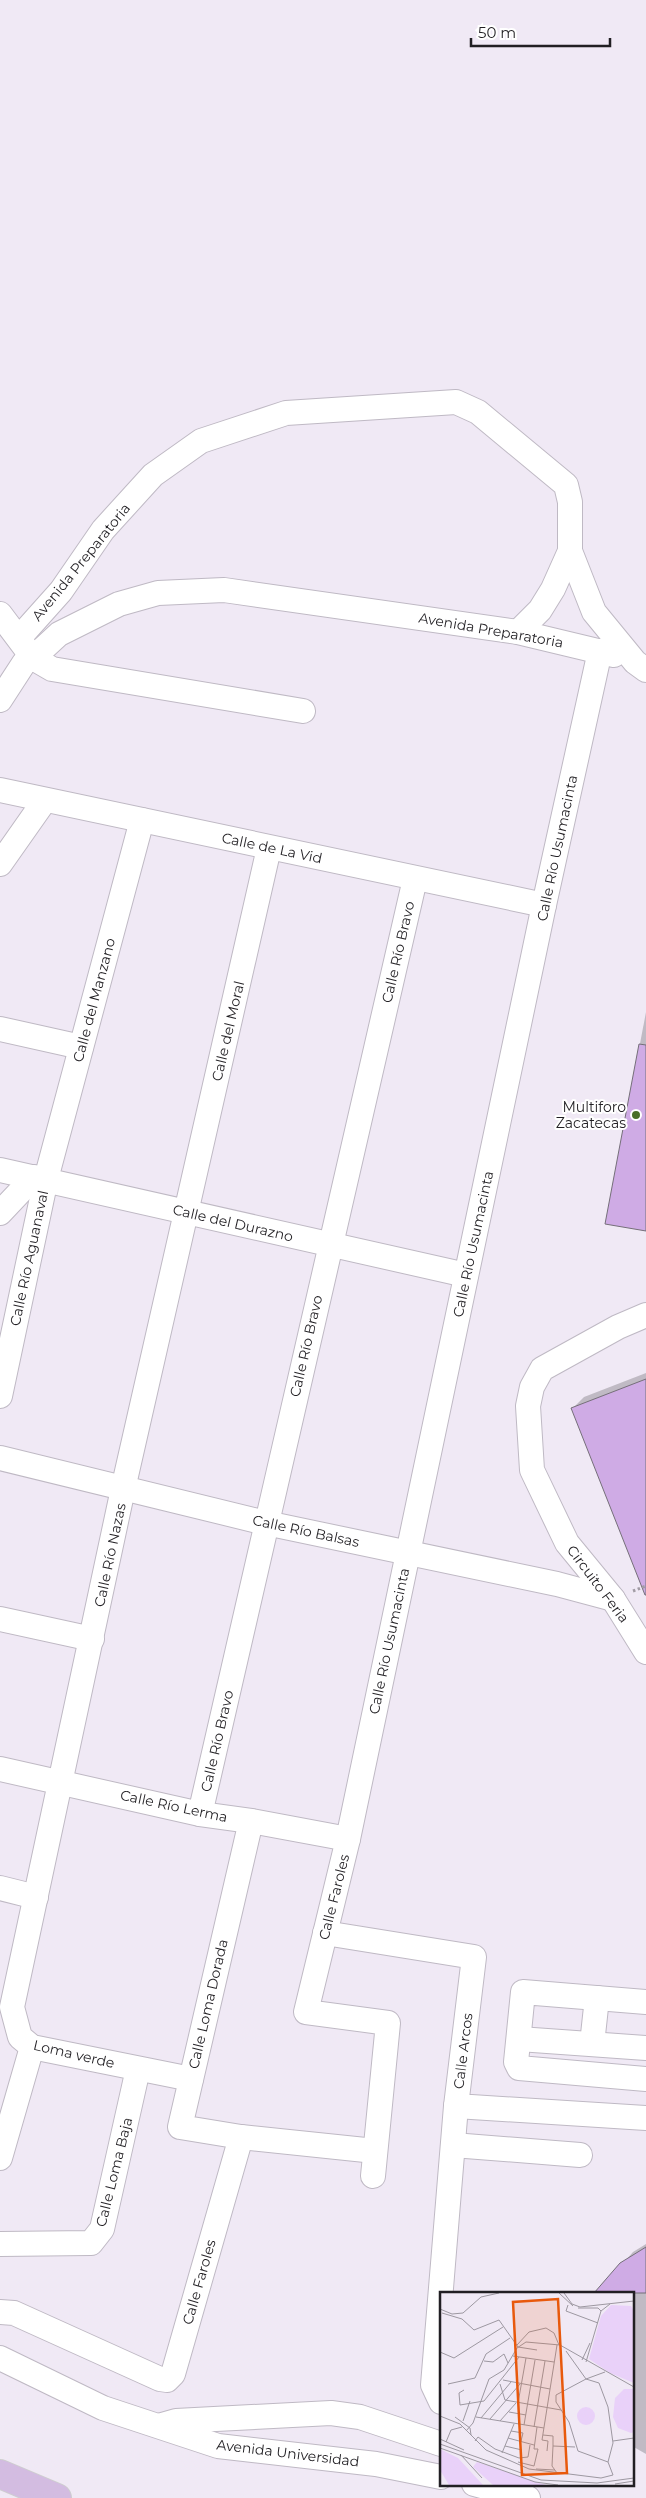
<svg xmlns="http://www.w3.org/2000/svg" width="646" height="2498" viewBox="0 0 646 2498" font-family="Montserrat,sans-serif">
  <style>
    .shadow { fill: #0003 }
    .building { fill: #cfabe5; stroke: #756f79 }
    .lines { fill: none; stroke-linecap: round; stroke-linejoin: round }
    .minor-casing { stroke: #bfb9c4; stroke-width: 26 }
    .major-casing { stroke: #cececf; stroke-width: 30 }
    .path { stroke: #a29ca5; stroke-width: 3; stroke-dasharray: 2.5 2.5; stroke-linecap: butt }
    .minor { stroke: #fff; stroke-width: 24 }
    .major { stroke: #d3bce1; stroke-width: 28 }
    .poi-dot { fill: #496e27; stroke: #fff; stroke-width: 2 }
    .labels { text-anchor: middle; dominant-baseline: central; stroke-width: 4; stroke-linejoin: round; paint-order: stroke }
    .street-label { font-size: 14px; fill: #211f23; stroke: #fff }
    .poi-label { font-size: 14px; fill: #211f23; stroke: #fff; text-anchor: end }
    .inset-road { fill: none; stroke: #9d98a1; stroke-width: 1 }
    .view { fill: #e8590c; fill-opacity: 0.15; stroke: #e8590c; stroke-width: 2.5 }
    .inset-edge { fill: none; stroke: #211f23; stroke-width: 2.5 }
  </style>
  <rect width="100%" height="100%" fill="#f0e9f5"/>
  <g class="shadow">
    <path d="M646 1012V1229L606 1223Z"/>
    <path d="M646 1373V1570L572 1409 584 1397Z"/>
    <path d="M646 2244V2454L632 2446V2293H597L633 2252Z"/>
  </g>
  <g class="building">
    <path d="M639 1044 646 1045V1231L605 1224Z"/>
    <path d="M646 1379V1595H645L571 1408Z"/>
    <path d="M646 2247V2293H594L620 2263Z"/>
  </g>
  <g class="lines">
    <defs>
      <g id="minor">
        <path d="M0 614 33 658 52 669 303 711"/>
        <path d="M518 632 540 610 553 589 570 551"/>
        <path d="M19 638 61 591 103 530 153 475 201 441 286 413 456 402 478 412 566 485 570 502V551L594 612 635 662 646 670"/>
        <path d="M0 700 24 663 33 658 59 634 119 604 158 593 224 590 518 632 614 655"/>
        <path d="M0 790 544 905"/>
        <path d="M0 864 45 800"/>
        <path d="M0 1029 81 1047"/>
        <path d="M0 1170 466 1275"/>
        <path d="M0 1213 34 1177"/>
        <path d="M646 1315 618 1327 542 1369 532 1387 528 1406 532 1470 567 1543 613 1599 646 1652"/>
        <path d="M0 1396 46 1179 142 820"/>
        <path d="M0 1458 266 1523 557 1584 613 1599"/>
        <path d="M0 1619 92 1639"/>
        <path d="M0 1769 200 1814 251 1821 348 1839"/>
        <path d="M200 1814 415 879"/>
        <path d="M251 1821 180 2127 241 2137 375 2151"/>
        <path d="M0 1888 36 1897"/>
        <path d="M325 1933 474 1957 456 2106 646 2118"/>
        <path d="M646 2002 523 1992 516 2062 519 2068 646 2079"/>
        <path d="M519 2039 646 2048"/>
        <path d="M592 2044 597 1998"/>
        <path d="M191 2079 32 2047 20 2037 12 2007 123 1489 269 848"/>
        <path d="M453 2145 580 2155"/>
        <path d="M0 2158 32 2047"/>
        <path d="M373 2176 388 2023 306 2012 348 1839 544 905 600 651"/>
        <path d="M0 2244 91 2243 102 2229 138 2069"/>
        <path d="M0 2312 14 2313 160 2379 167 2380 173 2374 241 2137"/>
        <path d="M0 2358 103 2408 218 2446 376 2464 441 2477"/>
        <path d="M441 2402 433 2385 456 2106"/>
        <path d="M162 2425 176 2421 331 2413 360 2417 441 2444"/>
        <path d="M474 2484 528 2498"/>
      </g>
      <path id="major" d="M0 2474 57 2498"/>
    </defs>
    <use href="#minor" class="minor-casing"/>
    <use href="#major" class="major-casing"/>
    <path class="path" d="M633 1591 646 1586"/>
    <use href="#minor" class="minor"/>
    <use href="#major" class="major"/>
  </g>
  <circle class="poi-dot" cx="636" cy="1115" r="5"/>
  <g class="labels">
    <g class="street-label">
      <text transform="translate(81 562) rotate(-51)">Avenida Preparatoria</text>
      <text transform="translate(491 630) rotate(10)">Avenida Preparatoria</text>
      <text transform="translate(272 848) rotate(12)">Calle de La Vid</text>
      <text transform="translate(557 848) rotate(-78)">Calle Río Usumacinta</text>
      <text transform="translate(398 952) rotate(-77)">Calle Río Bravo</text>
      <text transform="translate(94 1000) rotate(-75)">Calle del Manzano</text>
      <text transform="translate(228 1031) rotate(-77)">Calle del Moral</text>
      <text transform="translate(233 1223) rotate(13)">Calle del Durazno</text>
      <text transform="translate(473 1244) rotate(-78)">Calle Río Usumacinta</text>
      <text transform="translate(29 1258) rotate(-78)">Calle Río Aguanaval</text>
      <text transform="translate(306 1346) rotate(-77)">Calle Río Bravo</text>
      <text transform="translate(306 1531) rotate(12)">Calle Río Balsas</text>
      <text transform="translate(110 1555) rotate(-78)">Calle Río Nazas</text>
      <text transform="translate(598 1584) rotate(53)">Circuito Feria</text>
      <text transform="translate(389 1641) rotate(-78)">Calle Río Usumacinta</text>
      <text transform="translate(217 1741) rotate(-77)">Calle Río Bravo</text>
      <text transform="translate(174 1806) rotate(12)">Calle Río Lerma</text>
      <text transform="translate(334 1897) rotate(-76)">Calle Faroles</text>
      <text transform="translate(208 2004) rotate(-77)">Calle Loma Dorada</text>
      <text transform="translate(463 2051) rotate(-83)">Calle Arcos</text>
      <text transform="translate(74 2054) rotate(13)">Loma verde</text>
      <text transform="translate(114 2172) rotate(-76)">Calle Loma Baja</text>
      <text transform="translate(199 2282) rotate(-74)">Calle Faroles</text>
      <text transform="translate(288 2453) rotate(7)">Avenida Universidad</text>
    </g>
    <g class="poi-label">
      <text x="626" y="1107">Multiforo<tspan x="626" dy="16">Zacatecas</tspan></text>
    </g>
  </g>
  <g transform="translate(440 2292)">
    <rect width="194" height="194" fill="#f0e9f5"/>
    <path d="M171 13 191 14 194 19V91L170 81 149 67 161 24ZM184 97H194V140L191 141 178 136 173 125 175 106ZM137 124a9 9 0 1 1 18 0a9 9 0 1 1-18 0ZM0 157 18 166 43 193H9L0 178ZM37 170 106 193H53L33 175Z" fill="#e9d1f9"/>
    <path class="inset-road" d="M119 1 133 14M124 1 132 12 140 15 194 9M128 13 126 19 158 31M138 16H158L161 19M0 17 12 22 23 21 41 5 59 1M2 21 22 27 34 38 59 28 78 55 97 58M77 53 89 40 106 36 114 41 119 53M126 59 146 87 165 80M0 60 14 66 63 35M73 64 114 70M142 68 150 51M44 69 53 70 64 62 68 71M146 70 161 19 170 12M146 87 159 91 168 115 173 151 168 170 138 159 129 130 116 110V103ZM63 88 110 97M8 92 35 86 46 62 70 46M60 92 65 108 121 118M78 111 86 66M20 113 44 109 79 65M20 113 19 101 24 98M69 120 86 123M0 124 20 132 46 158 89 177 161 186 173 183 168 170M15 125 30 136 31 143M36 125 104 136M41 126 71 90M50 127 80 92M23 129 30 109M60 129 76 111M84 133 95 68M94 135 105 69M97 135 94 157H98M26 139 33 131 49 87 64 78 77 56 86 50 120 53 194 95M71 139 83 141 81 149M103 143 113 144V154L135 155M68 146 94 153M0 147 24 158M35 149 38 145 55 157 79 166 88 165 90 153M173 149 194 146M6 150 11 138 22 135M0 152 101 188 157 191 194 186M65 154 82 158M113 154 112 174 117 181M0 156 95 190 118 193M107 159 108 149 102 148 117 53M62 161 74 132M21 163 42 186M78 170 94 174 98 157M96 177 115 178M175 192 194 189"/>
    <path class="view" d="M118 7 127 181 82 183 73 10Z"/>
    <rect width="194" height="194" class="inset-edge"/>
  </g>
  <path d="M471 38v8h139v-8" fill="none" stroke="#211f23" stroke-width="2.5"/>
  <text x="478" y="38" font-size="15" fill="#211f23" stroke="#ffffff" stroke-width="4" paint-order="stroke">50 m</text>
</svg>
